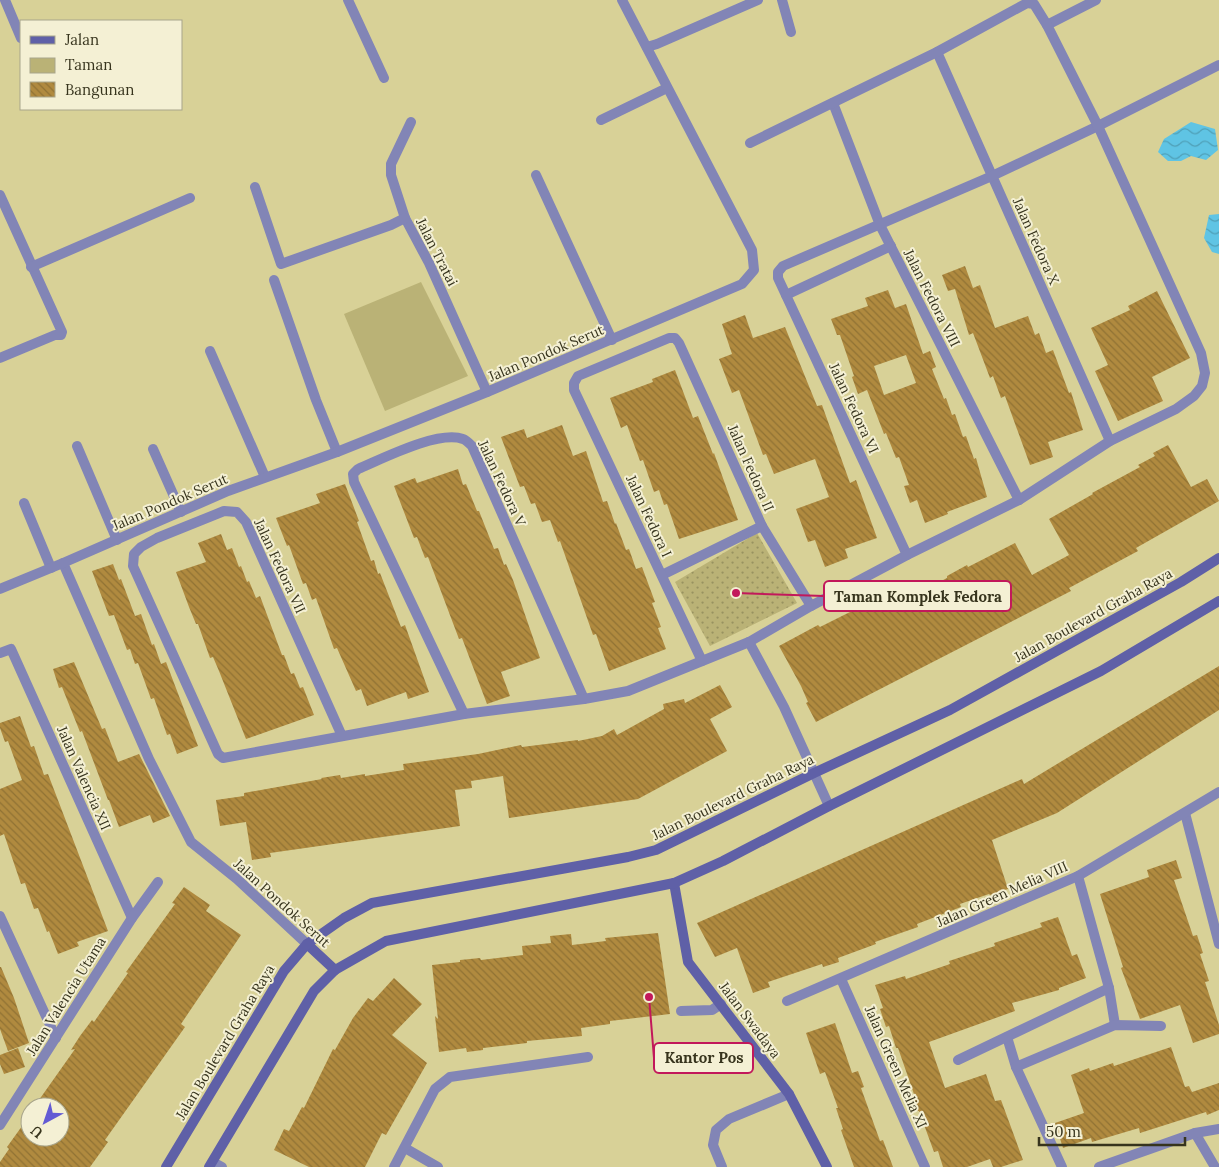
<svg xmlns="http://www.w3.org/2000/svg" width="1219" height="1167" viewBox="0 0 1219 1167" font-family="Lora,serif">
  <style>
    .green { fill: url(#green-dots) }
    .pitch { fill: #bab276 }
    .water { fill: url(#water-waves) }
    .building { fill: url(#building-back-hatch); fill-rule: evenodd }
    .lines { fill: none; stroke-linecap: round; stroke-linejoin: round }
    .street { stroke: #8285b6; stroke-width: 10 }
    .secondary { stroke: #5f60a7; stroke-width: 10 }
    .labels { text-anchor: middle; dominant-baseline: central; stroke-width: 4; stroke-linejoin: round; paint-order: stroke }
    .street-label { font-size: 14px; fill: #37341d; stroke: #f4f0d4 }
    .leader { fill: none; stroke: #c2185b; stroke-width: 2 }
    .callout-dot { fill: #c2185b; stroke: #f4f0d4; stroke-width: 2 }
    .callout { fill: #f4f0d4; stroke: #c2185b; stroke-width: 2 }
    .callout-label { font-size: 15px; text-anchor: middle; font-weight: bold; fill: #37341d }
  </style>
  <defs>
    <pattern id="green-dots" width="8" height="8" patternUnits="userSpaceOnUse" patternTransform="scale(1.25)"><rect width="8" height="8" fill="#bab276"/><path d="M2 2h.1M6 6h.1" fill="none" stroke="#989260" stroke-width="1.8" stroke-linecap="round"/></pattern>
    <pattern id="water-waves" width="16" height="10" patternUnits="userSpaceOnUse" patternTransform="scale(1.25)"><rect width="16" height="10" fill="#5fc4e4"/><path d="M0 5q4-4 8 0t8 0" fill="none" stroke="#4fa0b8"/></pattern>
    <pattern id="building-back-hatch" width="6" height="6" patternUnits="userSpaceOnUse" patternTransform="scale(1.25)"><rect width="6" height="6" fill="#b08a3f"/><path d="M-1 5l2 2M0 0l6 6M5-1l2 2" fill="none" stroke="#907234"/></pattern>
  </defs>
  <rect width="100%" height="100%" fill="#d8d197"/>
  <path class="green" d="M757 533 797 603 710 646 675 582Z"/>
  <path class="pitch" d="M421 282 468 376 385 411 344 314Z"/>
  <g class="water">
    <path d="M1191 122 1215 129 1218 150 1206 160 1191 156 1181 161H1168L1158 152 1164 139Z"/>
    <path d="M1219 214V254L1212 252 1204 238 1209 215Z"/>
  </g>
  <g class="building">
    <path d="M965 266 973 288 980 285 995 328 1028 316 1035 335 1039 333 1046 353 1053 350 1069 393 1071 392 1083 430 1048 442 1053 457 1030 465 1005 396 1001 398 993 376 990 378 973 333 969 335 955 289 948 291 942 275Z"/>
    <path d="M888 290 895 308 906 304 923 354 930 351 936 367 932 369 944 399 946 398 952 415 955 414 963 437 966 436 974 459 976 458 987 497 947 512 948 514 925 523 917 500 910 503 904 486 909 485 899 457 896 458 886 433 884 434 867 390 858 394 852 377 854 376 840 335H837L831 319 868 306 865 298ZM906 355 916 383 884 395 874 366Z"/>
    <path d="M1157 291 1190 358 1152 377 1163 401 1118 421 1095 371 1108 365 1091 328 1130 310 1128 306Z"/>
    <path d="M745 315 753 338 785 327 817 406 822 405 850 483 856 480 877 538 845 549 848 558 825 567 815 540 808 542 796 509 829 497 815 459 774 474 766 454 763 455 739 390 732 393 719 359 732 354 722 324Z"/>
    <path d="M675 370 693 418 698 416 713 454 714 453 738 520 679 539 667 504 664 505 659 490 654 492 643 460 640 461 627 425 621 428 610 398 653 382 652 379Z"/>
    <path d="M562 425 573 456 586 451 603 502 607 501 615 524 616 523 626 550 629 549 636 569 642 567 655 602 652 603 661 627 658 628 666 649 609 671 596 634 593 635 560 541 558 542 550 520 542 522 535 503 531 504 524 486 520 487 501 437 524 429 527 438Z"/>
    <path d="M1168 445 1191 487 1207 479 1219 501 1136 548 1138 551 1069 588 1071 591 816 722 806 703 808 702 801 686 779 646 818 625 820 627 872 601 868 592 889 582 899 603 947 578V576L967 565 968 567 1015 543 1032 575 1069 555 1049 519 1093 494 1092 493 1140 467 1138 465 1155 456 1153 453Z"/>
    <path d="M458 469 463 485 466 484 477 511H479L494 549 498 548 504 565 506 564 513 580 540 658 501 672 510 696 487 704 462 638 459 639 428 557 425 558 417 537 414 538 394 486 415 478 417 483Z"/>
    <path d="M345 484 359 521 357 522 371 561 374 560 378 574 380 573 401 627 405 625 429 692 408 699 406 692 367 706 361 689 356 691 337 648 334 649 316 598 312 600 306 583 303 584 289 545 287 546 276 518 320 503 316 494Z"/>
    <path d="M221 534 227 550 232 548 239 567 241 566 247 582 249 581 256 598 260 596 282 655H284L291 674 294 673 300 688 303 687 314 715 246 739 219 671 213 657 210 658 198 624H196L189 607 176 572 206 562 198 543Z"/>
    <path d="M113 564 119 580 121 579 135 616 141 614 152 645 154 644 161 664 166 662 198 746 177 754 170 734 167 735 154 698 151 699 138 663 135 664 130 649 127 650 114 615 109 616 92 571Z"/>
    <path d="M74 662 102 729 105 728 118 762 139 754 170 816 153 823 150 815 119 827 109 800H108L82 731 80 732 62 687 59 688 53 669Z"/>
    <path d="M1219 666V710L1057 813 992 840 1008 889 990 895 989 894 960 904 961 907 917 924 918 927 875 942 876 944 838 958 839 962 823 967 822 964 768 982 770 987 753 993 737 948 715 957 697 923 1022 779 1024 784Z"/>
    <path d="M720 685 732 707 710 719 727 751 638 799 509 818 503 776 471 781 472 788 455 790 460 826 270 853 271 857 252 860 246 822 220 826 216 800 244 796V793L322 779 321 778 340 775 341 778 365 774V776L404 770 403 764 478 754 521 745 522 747 578 740V741L602 736 614 729 617 735 664 709 663 704 684 699 685 703Z"/>
    <path d="M20 716 31 747 34 746 44 775 48 774 108 931 77 942 79 946 58 954 49 931 47 932 38 908 34 909 25 883 21 884 4 834 0 836V789L22 780 8 741 5 742 0 728V723Z"/>
    <path d="M1176 860 1182 878 1174 880 1193 936 1197 935 1203 953 1200 954 1209 981 1205 982 1219 1025V1034L1193 1043 1180 1005 1140 1019 1121 968 1123 967 1100 894 1149 877 1147 870Z"/>
    <path d="M184 887 210 905 206 911 241 935 181 1024 185 1027 105 1140 108 1142 90 1167H0V1162L9 1149 7 1147 30 1115V1137H60V1107H34L75 1049 71 1050 80 1036 92 1020 94 1022 128 973 126 972 175 904 172 903Z"/>
    <path d="M1058 917 1072 956 1077 954 1086 978 1059 988V990L1012 1003 1015 1011 929 1042 945 1088 986 1074 995 1101 1001 1100 1023 1160 1001 1167H993L990 1159 967 1167H943L938 1151 934 1152 919 1111H917L911 1095 914 1094 898 1048H896L889 1026 886 1027 880 1009 883 1008 875 985 905 976 906 979 950 964 949 961 995 946 994 943 1042 927 1040 923Z"/>
    <path d="M658 933 670 1014 610 1021V1024L581 1028 582 1036 527 1041V1043L483 1048V1050L467 1052 466 1048 439 1052 435 1016 438 1019 432 965 460 962V960L480 958 481 960 523 955 522 946 551 943 550 936 571 934 572 945 606 941 605 938Z"/>
    <path d="M0 967H1L14 998 29 1043 8 1051 0 1029Z"/>
    <path d="M394 978 422 1004 392 1035 427 1063 386 1135 382 1133 365 1167H309L274 1150 284 1129 289 1131 302 1107 304 1108 333 1049 335 1050 353 1018 368 998 373 1001Z"/>
    <path d="M835 1023 852 1073 858 1071 864 1087 861 1088 880 1141 883 1140 893 1167H854L841 1130 843 1129 836 1108H838L825 1072 820 1074 806 1033Z"/>
    <path d="M1171 1047 1185 1087 1189 1086 1192 1092 1219 1083V1110L1207 1115 1206 1112 1140 1133 1139 1128 1092 1142 1091 1138 1063 1148 1055 1123 1084 1113 1071 1075 1089 1068 1090 1071 1113 1063 1114 1066Z"/>
    <path d="M18 1048 25 1067 4 1074 0 1064V1055Z"/>
  </g>
  <g class="lines">
    <g class="street">
      <path d="M5 0 21 38"/>
      <path d="M348 0 384 78"/>
      <path d="M782 0 791 32"/>
      <path d="M1047 25 1096 0"/>
      <path d="M647 47 657 44 758 0"/>
      <path d="M937 52 1110 441"/>
      <path d="M833 103 880 225 1019 500"/>
      <path d="M601 120 667 88"/>
      <path d="M411 122 391 164V175L405 218 429 263 487 392"/>
      <path d="M536 175 612 340"/>
      <path d="M255 187 281 264 391 225 405 218"/>
      <path d="M0 195 62 332 61 335H55L0 358"/>
      <path d="M31 267 190 198"/>
      <path d="M274 280 316 400 337 452"/>
      <path d="M786 295 891 246"/>
      <path d="M210 351 265 477"/>
      <path d="M77 446 117 540"/>
      <path d="M153 449 181 512"/>
      <path d="M24 503 51 568"/>
      <path d="M907 555 778 278V272L783 266 992 176 1098 126 1219 65"/>
      <path d="M63 563 149 759 191 842 237 879 307 944"/>
      <path d="M662 575 762 526"/>
      <path d="M0 589 63 563 228 491 337 452 487 392 742 284 754 270 752 250 622 0"/>
      <path d="M749 642 784 707 829 806"/>
      <path d="M0 653 11 649 132 918"/>
      <path d="M702 661 574 390V383L578 376 669 338H675L679 343 762 526 811 606"/>
      <path d="M464 714 354 482 353 474 358 469C382 459 438 430 463 439 466 440 469 443 472 446L584 699"/>
      <path d="M342 736 246 522 237 512 224 511 157 538 141 547 134 554 133 566 218 754 223 758 464 714 584 699 628 691 749 642 811 606 907 555 1019 500 1110 441 1176 409 1194 396 1202 386 1205 373 1201 353 1098 126 1047 25 1034 4 1027 3 937 52 750 143"/>
      <path d="M1185 813 1219 944"/>
      <path d="M1078 876 1109 988 1115 1025"/>
      <path d="M0 916 56 1038"/>
      <path d="M841 979 925 1167"/>
      <path d="M787 1001 1078 876 1219 792"/>
      <path d="M681 1011 712 1010 721 1004"/>
      <path d="M1007 1037 1016 1067 1062 1167"/>
      <path d="M958 1060 1109 988"/>
      <path d="M1016 1067 1115 1025 1161 1026"/>
      <path d="M0 1125 132 918 158 882"/>
      <path d="M1195 1133 1215 1167"/>
      <path d="M405 1148 438 1167"/>
      <path d="M213 1162 222 1167"/>
      <path d="M394 1167 435 1089 450 1077 588 1057"/>
      <path d="M722 1167 713 1145 716 1130 729 1119 789 1094"/>
      <path d="M1099 1167 1195 1133 1219 1129"/>
    </g>
    <g class="secondary">
      <path d="M674 883 688 962 789 1094 827 1167"/>
      <path d="M307 944 335 970"/>
      <path d="M166 1167 284 971 307 944 344 918 372 903 628 857 656 850 814 773 950 710 1181 582 1219 558"/>
      <path d="M209 1167 314 991 335 970 386 941 674 883 723 861 829 806 1101 671 1219 601"/>
    </g>
  </g>
  <g class="labels">
    <g class="street-label">
      <text transform="translate(1036 241) rotate(66)">Jalan Fedora X</text>
      <text transform="translate(437 252) rotate(63)">Jalan Tratai</text>
      <text transform="translate(932 298) rotate(63)">Jalan Fedora VIII</text>
      <text transform="translate(546 353) rotate(-23)">Jalan Pondok Serut</text>
      <text transform="translate(854 408) rotate(65)">Jalan Fedora VI</text>
      <text transform="translate(751 468) rotate(66)">Jalan Fedora II</text>
      <text transform="translate(502 483) rotate(65)">Jalan Fedora V</text>
      <text transform="translate(170 502) rotate(-23)">Jalan Pondok Serut</text>
      <text transform="translate(649 516) rotate(65)">Jalan Fedora I</text>
      <text transform="translate(280 566) rotate(65)">Jalan Fedora VII</text>
      <text transform="translate(1093 615) rotate(-29)">Jalan Boulevard Graha Raya</text>
      <text transform="translate(84 778) rotate(66)">Jalan Valencia XII</text>
      <text transform="translate(733 797) rotate(-26)">Jalan Boulevard Graha Raya</text>
      <text transform="translate(1002 894) rotate(-24)">Jalan Green Melia VIII</text>
      <text transform="translate(282 903) rotate(42)">Jalan Pondok Serut</text>
      <text transform="translate(66 996) rotate(-58)">Jalan Valencia Utama</text>
      <text transform="translate(750 1020) rotate(53)">Jalan Swadaya</text>
      <text transform="translate(225 1042) rotate(-59)">Jalan Boulevard Graha Raya</text>
      <text transform="translate(896 1067) rotate(66)">Jalan Green Melia XI</text>
    </g>
  </g>
  <path class="leader" d="M736 593L824 596M649 997L654 1058"/>
  <g class="callout-dot">
    <circle cx="736" cy="593" r="5"/>
    <circle cx="649" cy="997" r="5"/>
  </g>
  <g class="callout">
    <rect x="824" y="581" width="187" height="30" rx="5"/>
    <rect x="654" y="1043" width="99" height="30" rx="5"/>
  </g>
  <g class="callout-label">
    <text x="918" y="602">Taman Komplek Fedora</text>
    <text x="704" y="1063">Kantor Pos</text>
  </g>
  <rect x="20" y="20" width="162" height="90" fill="#f4f0d4" stroke="#a8a58b"/>
  <rect x="30" y="36" width="25" height="8" fill="#5f60a7" stroke="#a8a58b"/>
  <text x="65" y="45" font-size="15" fill="#37341d">Jalan</text>
  <rect x="30" y="58" width="25" height="15" fill="#bab276" stroke="#a8a58b"/>
  <text x="65" y="70" font-size="15" fill="#37341d">Taman</text>
  <rect x="30" y="82" width="25" height="15" fill="url(#building-back-hatch)" stroke="#a8a58b"/>
  <text x="65" y="95" font-size="15" fill="#37341d">Bangunan</text>
  <g transform="translate(45 1122) rotate(220)"><circle r="24" fill="#f4f0d4" stroke="#a8a58b"/>
  <path d="M0-4L9 19L0 12L-9 19Z" fill="#635bd4"/>
  <text y="-8" font-size="14" font-weight="bold" text-anchor="middle" fill="#37341d">U</text>
  </g>
  <path d="M1039 1137v8h146v-8" fill="none" stroke="#37341d" stroke-width="2.5"/>
  <text x="1046" y="1137" font-size="15" fill="#37341d" stroke="#f4f0d4" stroke-width="4" paint-order="stroke">50 m</text>
</svg>
